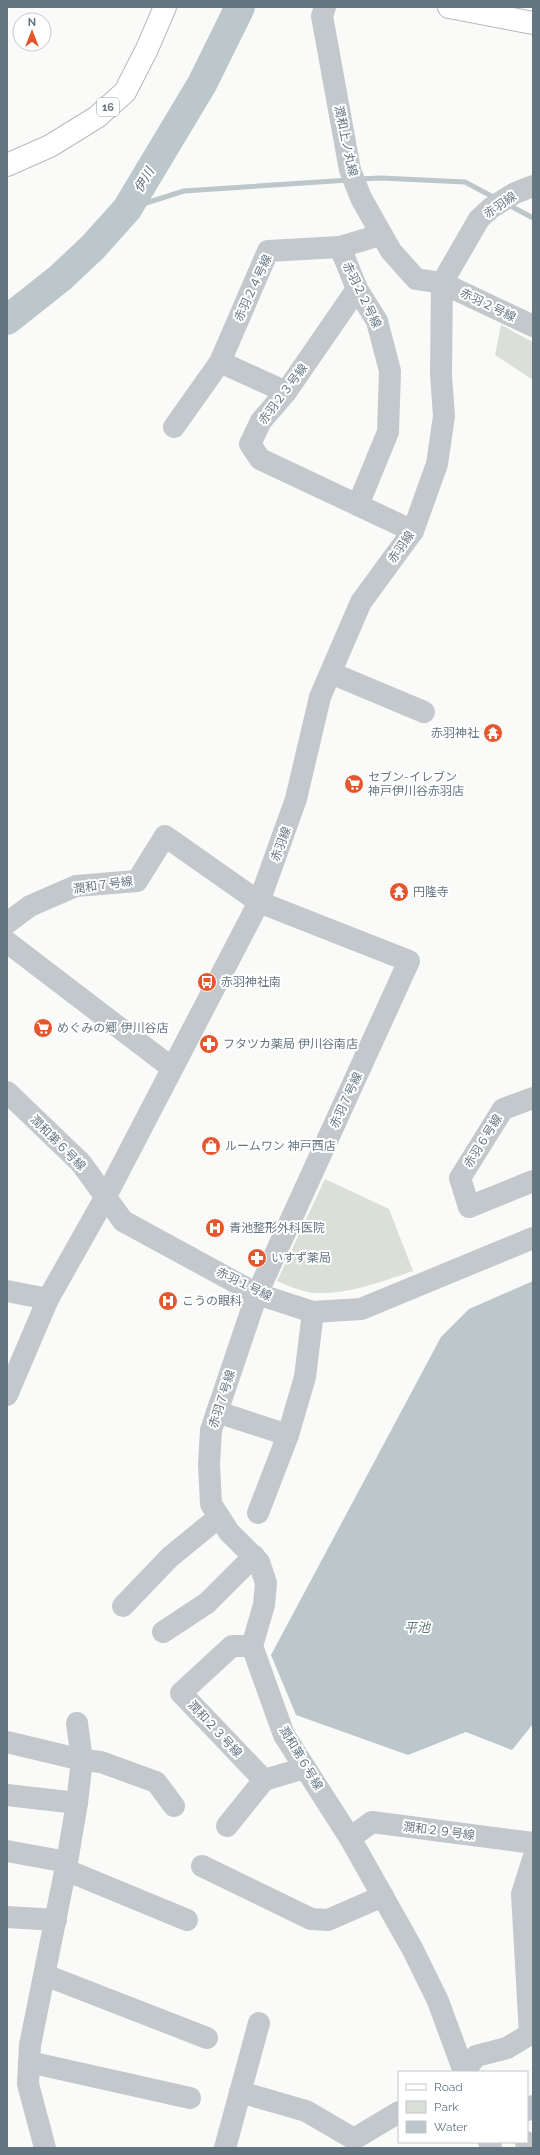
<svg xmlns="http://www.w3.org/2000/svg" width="540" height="2155" viewBox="0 0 540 2155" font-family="Raleway,'Noto Sans JP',sans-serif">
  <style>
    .green { fill: #dadfd7 }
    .water { fill: #bbc7cb }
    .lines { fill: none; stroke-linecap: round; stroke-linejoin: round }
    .stream { stroke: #bbc7cb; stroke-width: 5 }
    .river { stroke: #bbc7cb; stroke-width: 30 }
    .major-casing { stroke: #b5babe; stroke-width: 24 }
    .minor { stroke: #c3c8cc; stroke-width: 22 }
    .major { stroke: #fff; stroke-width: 22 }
    .labels { text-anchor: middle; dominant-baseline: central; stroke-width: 4; stroke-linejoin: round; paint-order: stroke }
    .shield { fill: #fff; stroke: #939fa8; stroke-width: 1 }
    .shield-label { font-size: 11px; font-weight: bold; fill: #657683 }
    .street-label { font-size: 12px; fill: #657683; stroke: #fff }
    .poi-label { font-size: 12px; fill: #657683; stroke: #fff; text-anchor: start }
    .water-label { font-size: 13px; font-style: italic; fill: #60757c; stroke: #fff }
  </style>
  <rect width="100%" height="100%" fill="#fafaf8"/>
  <g class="green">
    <path d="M501 325 533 342V380L495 355Z"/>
    <path d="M325 1179 389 1209 413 1271C383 1281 350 1294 318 1293 304 1293 289 1286 277 1281Z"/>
  </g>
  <path class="water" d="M533 1281V1724L512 1750 466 1732 408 1755 296 1715 271 1655 441 1337 469 1309Z"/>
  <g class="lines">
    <g class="stream">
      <path d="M359 179 381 178 465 182 497 199"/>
      <path d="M507 204 533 218"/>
      <path d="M127 209 184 191 349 180"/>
    </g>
    <path class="river" d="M7 320 60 278 93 247 127 209 202 84 240 7"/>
    <defs>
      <g id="major">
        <path d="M449 7 533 23"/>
        <path d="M7 165 50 146 97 117 125 92 147 49 165 7"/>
      </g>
    </defs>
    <use href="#major" class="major-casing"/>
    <g class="minor">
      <path d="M325 7 322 16 350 170 361 198 391 251 416 279 442 283 533 326"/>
      <path d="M340 247 357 289 377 321 390 371 388 432 358 505"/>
      <path d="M357 289 286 392 261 421 250 444 260 459 413 531"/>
      <path d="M286 392 220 362 268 251 340 247 380 235"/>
      <path d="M174 427 220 362"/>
      <path d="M331 673 424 712"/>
      <path d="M7 923 30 906 76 886 137 881 165 836 259 902 409 961 257 1294 211 1430 209 1464 211 1504 229 1532 259 1562 266 1583 264 1605 252 1646 284 1735 350 1838 413 1950 438 2001 464 2072"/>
      <path d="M7 942 172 1068"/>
      <path d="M7 1092 81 1163 123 1221 257 1294 313 1312 361 1309 533 1238"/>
      <path d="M533 1098 503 1109 460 1178 469 1207 533 1181"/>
      <path d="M7 1291 48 1299"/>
      <path d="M7 1395 48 1299 105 1198 259 902 296 799 320 697 361 602 413 531 437 464 444 416 441 375 442 283 479 219 491 208 515 193 533 186"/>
      <path d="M217 1412 288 1435"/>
      <path d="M258 1513 288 1435 305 1377 313 1312"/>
      <path d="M123 1606 170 1557 219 1517"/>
      <path d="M163 1632 207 1603 254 1556"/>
      <path d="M252 1646H232L181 1693 264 1780 305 1768"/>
      <path d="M7 1742 82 1760 101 1762 156 1782 174 1806"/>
      <path d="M7 1795 77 1803"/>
      <path d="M227 1826 264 1780"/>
      <path d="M350 1838 372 1822 533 1843"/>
      <path d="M7 1851 67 1862"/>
      <path d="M202 1866 311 1919 328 1920 383 1896"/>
      <path d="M66 1870 187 1920"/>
      <path d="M7 1917 56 1920"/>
      <path d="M45 1975 207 2038"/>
      <path d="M29 2062 190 2098"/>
      <path d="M464 2072 476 2056 507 2048 530 2034 522 1894 533 1859"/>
      <path d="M240 2092 306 2111 354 2139 399 2112"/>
      <path d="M527 2110 533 2106"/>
      <path d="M489 2142 491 2148"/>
      <path d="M526 2142 527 2148"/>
      <path d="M45 2148 28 2084 30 2045 67 1862 77 1803 82 1760 77 1723"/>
      <path d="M225 2148 259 2023"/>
    </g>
    <use href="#major" class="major"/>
  </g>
  <defs>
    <symbol id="temple-disc" viewBox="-11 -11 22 22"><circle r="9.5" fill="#e4572e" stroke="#fff"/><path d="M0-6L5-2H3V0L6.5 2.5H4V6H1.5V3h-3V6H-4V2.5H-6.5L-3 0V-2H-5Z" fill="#fff"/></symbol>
    <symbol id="supermarket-disc" viewBox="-11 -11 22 22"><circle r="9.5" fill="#e4572e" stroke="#fff"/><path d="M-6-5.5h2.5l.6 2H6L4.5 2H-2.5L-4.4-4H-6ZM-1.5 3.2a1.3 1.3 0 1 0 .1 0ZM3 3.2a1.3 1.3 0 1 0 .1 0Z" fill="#fff"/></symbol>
    <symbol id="bus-disc" viewBox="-11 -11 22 22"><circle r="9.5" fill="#e4572e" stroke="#fff"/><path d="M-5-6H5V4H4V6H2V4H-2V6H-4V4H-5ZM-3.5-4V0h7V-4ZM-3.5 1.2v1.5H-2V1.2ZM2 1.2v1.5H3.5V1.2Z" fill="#fff"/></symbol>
    <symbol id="pharmacy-disc" viewBox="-11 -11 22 22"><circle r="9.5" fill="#e4572e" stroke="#fff"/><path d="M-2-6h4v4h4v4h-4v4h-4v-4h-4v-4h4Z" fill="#fff"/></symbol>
    <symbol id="shop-disc" viewBox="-11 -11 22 22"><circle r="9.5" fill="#e4572e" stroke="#fff"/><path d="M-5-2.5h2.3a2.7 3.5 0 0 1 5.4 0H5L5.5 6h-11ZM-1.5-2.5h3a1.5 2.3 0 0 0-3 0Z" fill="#fff"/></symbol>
    <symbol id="hospital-disc" viewBox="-11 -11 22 22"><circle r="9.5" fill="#e4572e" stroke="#fff"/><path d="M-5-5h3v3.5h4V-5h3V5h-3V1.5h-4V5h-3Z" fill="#fff"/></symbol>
  </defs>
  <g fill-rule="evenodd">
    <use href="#temple-disc" x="482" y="722" width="22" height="22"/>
    <use href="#supermarket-disc" x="343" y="773" width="22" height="22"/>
    <use href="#temple-disc" x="388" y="881" width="22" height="22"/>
    <use href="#bus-disc" x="196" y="971" width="22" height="22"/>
    <use href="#supermarket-disc" x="32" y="1017" width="22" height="22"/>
    <use href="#pharmacy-disc" x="198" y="1033" width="22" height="22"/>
    <use href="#shop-disc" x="200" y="1135" width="22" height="22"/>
    <use href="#hospital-disc" x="204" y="1217" width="22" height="22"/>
    <use href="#pharmacy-disc" x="246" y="1247" width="22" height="22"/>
    <use href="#hospital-disc" x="157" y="1290" width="22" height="22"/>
  </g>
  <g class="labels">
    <rect class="shield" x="97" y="98" width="22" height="18" rx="3"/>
    <g class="shield-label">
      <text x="108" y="107">16</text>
    </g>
    <g class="street-label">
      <text transform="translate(346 141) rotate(78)">潤和上ノ丸線</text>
      <text transform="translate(500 205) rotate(-34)">赤羽線</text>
      <text transform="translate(253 288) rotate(-65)">赤羽２４号線</text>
      <text transform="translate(362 295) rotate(64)">赤羽２２号線</text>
      <text transform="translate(488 305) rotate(26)">赤羽２号線</text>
      <text transform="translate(283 394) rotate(-53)">赤羽２３号線</text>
      <text transform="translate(401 547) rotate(-55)">赤羽線</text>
      <text transform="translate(281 844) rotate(-70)">赤羽線</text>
      <text transform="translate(103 885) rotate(-8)">潤和７号線</text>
      <text transform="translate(346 1100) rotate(-65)">赤羽７号線</text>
      <text transform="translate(483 1141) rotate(-58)">赤羽６号線</text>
      <text transform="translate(58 1143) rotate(45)">潤和第６号線</text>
      <text transform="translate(244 1284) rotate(26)">赤羽１号線</text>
      <text transform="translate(222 1399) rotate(-72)">赤羽７号線</text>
      <text transform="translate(215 1729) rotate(47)">潤和２３号線</text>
      <text transform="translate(301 1758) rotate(59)">潤和第６号線</text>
      <text transform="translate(439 1831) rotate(7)">潤和２９号線</text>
    </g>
    <g class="poi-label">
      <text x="479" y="733" text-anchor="end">赤羽神社</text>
      <text x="368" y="777">セブン-イレブン<tspan x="368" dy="14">神戸伊川谷赤羽店</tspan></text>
      <text x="413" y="892">円隆寺</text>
      <text x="221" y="982">赤羽神社南</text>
      <text x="57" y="1028">めぐみの郷 伊川谷店</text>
      <text x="223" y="1044">フタツカ薬局 伊川谷南店</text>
      <text x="225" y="1146">ルームワン 神戸西店</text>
      <text x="229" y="1228">青池整形外科医院</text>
      <text x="271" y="1258">いすず薬局</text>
      <text x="182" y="1301">こうの眼科</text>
    </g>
    <g class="water-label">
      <text transform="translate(144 180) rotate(-59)">伊川</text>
      <text x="417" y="1627">平池</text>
    </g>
  </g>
  <rect width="540" height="2155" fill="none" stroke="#657683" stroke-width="16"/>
  <rect x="398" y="2071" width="130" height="72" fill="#ffffff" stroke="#c1c8cd"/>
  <rect x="406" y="2084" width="20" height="6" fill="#ffffff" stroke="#c1c8cd"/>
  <text x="434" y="2091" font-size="12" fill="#657683">Road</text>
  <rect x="406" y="2101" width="20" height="12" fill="#dadfd7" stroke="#c1c8cd"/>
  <text x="434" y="2111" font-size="12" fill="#657683">Park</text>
  <rect x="406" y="2121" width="20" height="12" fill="#bbc7cb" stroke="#c1c8cd"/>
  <text x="434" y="2131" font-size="12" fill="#657683">Water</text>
  <g transform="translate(32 32)"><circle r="19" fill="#ffffff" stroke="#c1c8cd"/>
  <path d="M0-3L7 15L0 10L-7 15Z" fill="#e4572e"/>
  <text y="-6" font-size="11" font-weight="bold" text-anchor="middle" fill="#657683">N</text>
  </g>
</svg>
